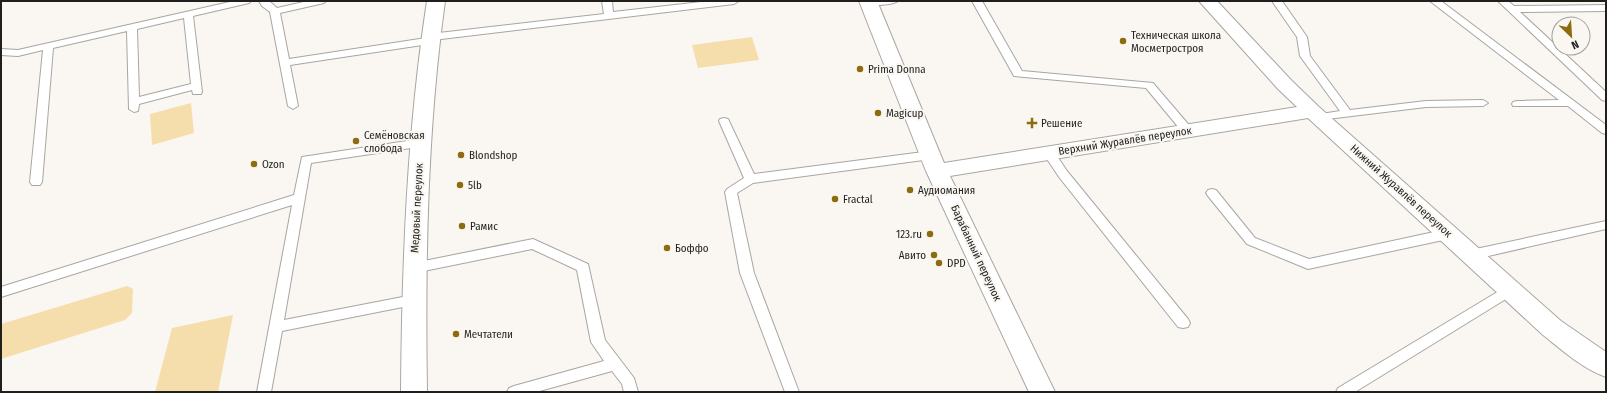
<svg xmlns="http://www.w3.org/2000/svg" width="1607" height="393" viewBox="0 0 1607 393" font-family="'Fira Sans Condensed',sans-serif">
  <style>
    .green { fill: #f5deac }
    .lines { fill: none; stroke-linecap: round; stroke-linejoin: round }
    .lane-casing { stroke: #a9a6a1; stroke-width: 2 }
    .street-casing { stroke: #a9a6a1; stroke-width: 2 }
    .lane { fill: #fff; fill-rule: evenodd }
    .street { fill: #fff; fill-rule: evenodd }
    .poi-dot { fill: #8d6c0f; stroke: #faf7f2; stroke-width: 1.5 }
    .labels { text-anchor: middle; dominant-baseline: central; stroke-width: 4; stroke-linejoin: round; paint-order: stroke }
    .poi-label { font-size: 11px; fill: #201f1d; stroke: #faf7f2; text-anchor: start }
    .street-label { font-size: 11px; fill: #201f1d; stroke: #faf7f2 }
  </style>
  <rect width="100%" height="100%" fill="#faf7f2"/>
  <g class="green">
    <path d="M752 37 759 60 698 68 692 45Z"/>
    <path d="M191 103 194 133 152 145 150 114Z"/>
    <path d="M127 286 133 289 132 313 125 320 1 359V324Z"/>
    <path d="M233 315 218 392H155L172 328Z"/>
  </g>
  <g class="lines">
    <defs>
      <g id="lane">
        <path d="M234 1H251L249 3 193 16 202 92 201 94H193L192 90 139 104 138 111 134 112 129 109 127 31 53 48 42 182 40 185H32L30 182 43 50 18 56 1 55V49L18 50ZM184 18 191 84 139 97 137 29Z"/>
        <path d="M259 1H269L277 8 308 1H326L324 3 280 13 289 59 426 38 427 35 430 34 604 14 602 1H612L613 12 710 1H739L734 4 433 40 432 43 429 44 290 65 298 106 293 109 288 106 270 12 262 6Z"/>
        <path d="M865 1H898C893 5 868 7 863 3Z"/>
        <path d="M972 1H982L1022 71 1153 83 1194 131 1192 134H1184L1146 88 1014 76Z"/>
        <path d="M1272 1H1282L1307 37 1310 56 1350 110 1426 101 1483 100 1488 103 1483 106 1426 107 1319 120 1315 119 1314 117 1315 115 1340 111 1300 56 1297 37Z"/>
        <path d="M1430 1H1441L1606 125V134L1602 133 1568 106H1513L1512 104 1513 102 1517 101 1559 100Z"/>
        <path d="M1498 1H1508L1514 6 1606 5V11L1520 12 1606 92V101L1602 100Z"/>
        <path d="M724 118 728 119 729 121 754 174 931 151 935 152 937 155 935 158 931 159 753 183 737 193 754 273 799 392H785L740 273 725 192 727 189 744 178 719 121 720 119Z"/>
        <path d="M420 139 424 140 426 143 424 146 311 163 284 320 413 295 418 296 420 300 418 304 413 305 282 331 271 392H257L292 205 1 297V287L294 195 302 157Z"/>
        <path d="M1049 149 1053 150 1067 171 1188 319 1190 323 1188 327 1183 328 1178 327 1059 177 1043 153 1045 150Z"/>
        <path d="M1212 189 1216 190 1255 238 1309 259 1448 229 1452 231 1454 234 1452 237 1448 239 1308 269 1247 244 1208 196 1206 193 1208 190Z"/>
        <path d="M1606 221V229L1471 260 1466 258 1465 255 1466 252 1471 250Z"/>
        <path d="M533 239 588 264 605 340 634 378 638 392H624L622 384 612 371 536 392H507L509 388 514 386 604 361 591 342 577 270 532 249 414 273 409 271 408 268 409 265 414 263Z"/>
        <path d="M1509 285 1514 286 1516 290 1514 294 1355 392H1336L1338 388Z"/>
      </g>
      <g id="street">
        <path d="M427 1H445C427 131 425 261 427 392H401C402 261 407 131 427 1Z"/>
        <path d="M859 1H877L944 163 1297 107 1278 89 1199 1H1217L1292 81 1319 107 1561 321 1606 352V377C1583 369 1562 350 1543 335L1308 118 950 176 1055 392H1029L926 171Z"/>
      </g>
    </defs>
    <use href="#lane" class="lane-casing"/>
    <use href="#street" class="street-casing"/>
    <use href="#lane" class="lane"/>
    <use href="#street" class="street"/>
  </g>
  <g class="poi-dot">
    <circle cx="1123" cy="41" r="4"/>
    <circle cx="860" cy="69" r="4"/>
    <circle cx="878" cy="113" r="4"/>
    <path d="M1030 117h4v4h4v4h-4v4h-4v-4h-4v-4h4z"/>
    <circle cx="356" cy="141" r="4"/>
    <circle cx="461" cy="155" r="4"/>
    <circle cx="254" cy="164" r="4"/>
    <circle cx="460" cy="185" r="4"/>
    <circle cx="910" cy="190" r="4"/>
    <circle cx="835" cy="199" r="4"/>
    <circle cx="462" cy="226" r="4"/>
    <circle cx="930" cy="234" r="4"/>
    <circle cx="667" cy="248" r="4"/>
    <circle cx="934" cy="255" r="4"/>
    <circle cx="939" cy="263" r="4"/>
    <circle cx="456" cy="334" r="4"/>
  </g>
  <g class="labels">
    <g class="poi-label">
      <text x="1131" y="35">Техническая школа<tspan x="1131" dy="13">Мосметростроя</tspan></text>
      <text x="868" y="69">Prima Donna</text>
      <text x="886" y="113">Magicup</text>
      <text x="1041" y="123">Решение</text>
      <text x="364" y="135">Семёновская<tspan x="364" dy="13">слобода</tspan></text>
      <text x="469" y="155">Blondshop</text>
      <text x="262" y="164">Ozon</text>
      <text x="468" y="185">5lb</text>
      <text x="918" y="190">Аудиомания</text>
      <text x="843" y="199">Fractal</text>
      <text x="470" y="226">Рамис</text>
      <text x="922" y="234" text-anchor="end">123.ru</text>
      <text x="675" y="248">Боффо</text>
      <text x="926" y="255" text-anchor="end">Авито</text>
      <text x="947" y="263">DPD</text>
      <text x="464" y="334">Мечтатели</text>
    </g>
    <g class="street-label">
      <text transform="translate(1125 141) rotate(-9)">Верхний Журавлёв переулок</text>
      <text transform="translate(1401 191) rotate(42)">Нижний Журавлёв переулок</text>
      <text transform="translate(417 208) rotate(-87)">Медовый переулок</text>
      <text transform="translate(976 253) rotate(65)">Барабанный переулок</text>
    </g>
  </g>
  <rect width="1607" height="393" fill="none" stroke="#201f1d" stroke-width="4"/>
  <g transform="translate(1571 36) rotate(155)"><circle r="19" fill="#faf7f2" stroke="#a3a19d"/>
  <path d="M0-3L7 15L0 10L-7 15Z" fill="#8d6c0f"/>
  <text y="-6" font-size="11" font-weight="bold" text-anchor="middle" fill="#201f1d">N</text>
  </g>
</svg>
